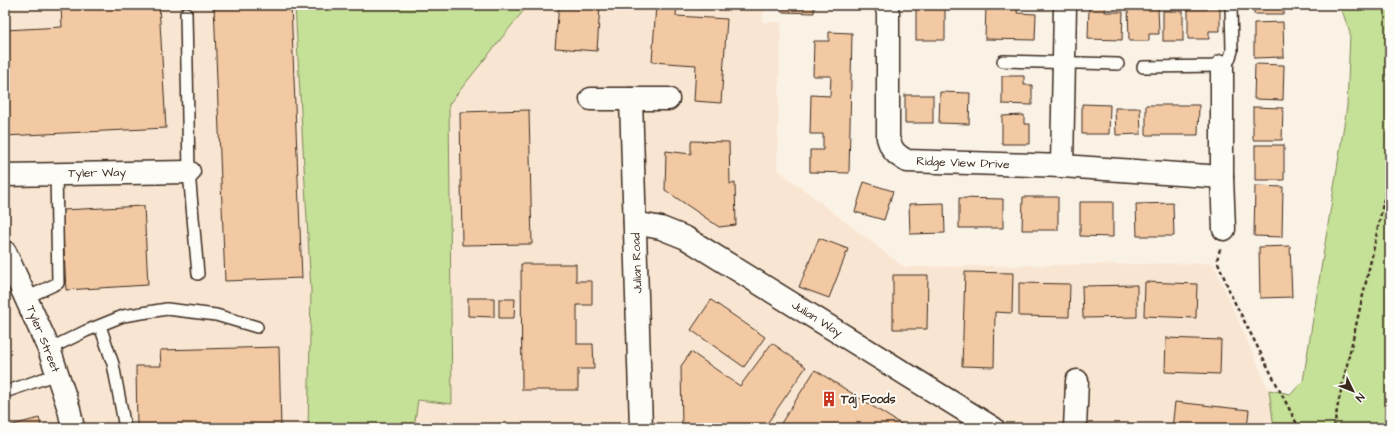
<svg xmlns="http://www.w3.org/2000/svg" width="1395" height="433" viewBox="0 0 1395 433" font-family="'Architects Daughter',sans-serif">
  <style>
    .built { fill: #f9e6d2 }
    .green { fill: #c5e097; stroke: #80855a }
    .building { fill: #f3c9a3; stroke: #3b2a1e }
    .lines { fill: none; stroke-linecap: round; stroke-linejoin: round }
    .service-casing { stroke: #3b2a1e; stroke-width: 14 }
    .minor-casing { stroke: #3b2a1e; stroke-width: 25 }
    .secondary-casing { stroke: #3b2a1e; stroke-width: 25 }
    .path { stroke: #3b2a1e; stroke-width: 2.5; stroke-dasharray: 4 3; stroke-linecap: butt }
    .service { stroke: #fdfcf7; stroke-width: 11 }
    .minor { stroke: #fdfcf7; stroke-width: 22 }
    .secondary { stroke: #fdfcf7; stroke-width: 22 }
    .labels { text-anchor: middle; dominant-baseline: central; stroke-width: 4; stroke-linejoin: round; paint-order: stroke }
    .street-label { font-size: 12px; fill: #3b2a1e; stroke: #fdfcf7 }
    .poi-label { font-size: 12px; font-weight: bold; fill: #3b2a1e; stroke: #fdfcf7; text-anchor: start }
  </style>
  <rect width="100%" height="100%" fill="#fbf2e6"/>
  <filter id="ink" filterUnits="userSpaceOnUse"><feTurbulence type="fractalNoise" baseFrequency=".025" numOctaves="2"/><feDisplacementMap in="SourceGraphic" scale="8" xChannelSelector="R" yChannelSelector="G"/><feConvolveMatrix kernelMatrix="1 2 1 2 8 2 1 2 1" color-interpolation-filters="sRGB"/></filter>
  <g filter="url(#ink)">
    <g class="built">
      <path d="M5 5H295L311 291 308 428H5Z"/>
      <path d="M528 5H764L763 22H781L777 169 904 267 1213 263 1269 390 1274 428H414L417 400 452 404 449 104Z"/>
    </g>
    <g class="green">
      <path d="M295 5H528L449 104 452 404 418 400 414 428H308L311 291Z"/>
      <path d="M1340 5H1390V428H1274L1269 390 1291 394 1303 381 1347 106 1350 33Z"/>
    </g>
    <g class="building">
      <path d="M61 5H159L166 128 5 136V30L62 27Z"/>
      <path d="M214 5H291L302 278 225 281Z"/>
      <path d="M559 5H600L597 51 555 48Z"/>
      <path d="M656 5H677L676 16 727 19 721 103 694 101 696 65 652 62Z"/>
      <path d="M781 5H814V13L781 12Z"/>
      <rect x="916" y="5" width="29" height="35"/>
      <path d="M986 5H1018L1017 13 1036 14 1035 40 985 39Z"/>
      <path d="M1089 5H1105V12H1123L1122 40 1088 39Z"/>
      <rect x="1254" y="5" width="30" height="9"/>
      <path d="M1128 7H1158L1159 34H1149V41H1129Z"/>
      <path d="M1188 8H1220V31H1209V39H1188Z"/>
      <rect x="1163" y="11" width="20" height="30"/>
      <path d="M1283 22 1284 57 1254 58V23Z"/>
      <path d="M829 32 852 33 849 173 810 172V150H823V134H810L811 95 830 96 831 76H813L814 41H829Z"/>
      <path d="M1255 64 1284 65 1283 100 1254 99Z"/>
      <path d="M1002 76H1024V85H1032V105L1002 104Z"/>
      <path d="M940 92 970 93 969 124 939 123Z"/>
      <rect x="905" y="95" width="28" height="28"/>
      <path d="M1082 104 1110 105 1109 134H1082Z"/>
      <path d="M1146 105H1199L1198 135H1146Z"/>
      <path d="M1253 107 1283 108 1282 140H1253Z"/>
      <path d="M1115 108H1140L1141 134 1116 135Z"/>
      <path d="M529 110 532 244 462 245 460 112Z"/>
      <path d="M1024 115V124H1030V144H1002V116Z"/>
      <path d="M691 141 729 142 730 184 735 183 736 225 719 227 665 190 666 151 691 154Z"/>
      <rect x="1255" y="145" width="29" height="35"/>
      <path d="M864 182 893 191 884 220 855 212Z"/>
      <path d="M1255 186 1283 187 1282 237 1254 236Z"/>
      <path d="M1023 197H1058V230H1022Z"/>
      <path d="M959 198 1003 199V228H959Z"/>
      <path d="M1080 202H1113V237L1080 236Z"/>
      <path d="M944 203 945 233 910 234 909 204Z"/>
      <path d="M1173 203 1174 236H1137L1136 204Z"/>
      <path d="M144 206 148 285 66 290 62 210Z"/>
      <path d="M819 238 848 249 829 298 799 287Z"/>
      <path d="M1290 246 1292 297 1260 298 1259 247Z"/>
      <path d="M521 264H576V281H592V305H577V344H593L594 369H578V390H522Z"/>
      <path d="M965 272 1013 273 1012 313 995 312 994 367 962 366Z"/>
      <path d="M893 275H928L927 329H893Z"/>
      <path d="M1145 282 1197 284 1196 318 1144 316Z"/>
      <path d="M1019 283 1070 284 1069 317 1019 316Z"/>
      <path d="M1137 285V317L1083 318 1082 286Z"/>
      <path d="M468 298H494V317L468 316Z"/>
      <path d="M499 299H515L514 318H499Z"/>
      <path d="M711 300 765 337 744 367 691 330Z"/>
      <path d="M1166 338 1221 340 1220 374 1165 372Z"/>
      <path d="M772 343 806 367 764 428H682L681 366 691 352 740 386Z"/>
      <path d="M279 347 281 428H137L136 366H161L160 350Z"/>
      <path d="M815 370 907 428H778Z"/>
      <path d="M1175 402 1249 410 1247 428H1172Z"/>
      <path d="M39 418 42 428H5V427Z"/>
    </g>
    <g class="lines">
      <defs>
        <g id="service">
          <path d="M186 13 189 172 198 274"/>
          <path d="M1003 61 1118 64"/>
          <path d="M1143 67 1222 66 1229 60 1232 51 1231 5"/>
          <path d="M26 298 58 283 56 173"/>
          <path d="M100 326 113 364 125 428"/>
          <path d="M49 349 86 331 123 316 167 309 216 315 257 327"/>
          <path d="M5 392 57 374"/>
        </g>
        <g id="minor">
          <path d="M886 5 888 13V138C892 151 895 154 907 161L1062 166 1222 177"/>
          <path d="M1222 66V177L1224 229"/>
          <path d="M591 99H668"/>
          <path d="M631 99 641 428"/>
          <path d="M1062 166 1065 5"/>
          <path d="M5 175 189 172"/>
          <path d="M635 223 661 228 686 238 993 428"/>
          <path d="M1075 428 1077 381"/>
        </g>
        <path id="secondary" d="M5 252 49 349 69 409 73 428"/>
      </defs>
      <use href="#service" class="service-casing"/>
      <use href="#minor" class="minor-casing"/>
      <use href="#secondary" class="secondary-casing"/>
      <g class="path">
        <path d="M1220 249 1217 260 1232 297 1299 428"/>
        <path d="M1334 428 1338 404 1374 247 1390 170"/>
      </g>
      <use href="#service" class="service"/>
      <use href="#minor" class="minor"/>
      <use href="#secondary" class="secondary"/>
    </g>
  </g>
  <defs>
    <symbol id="building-bare" viewBox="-9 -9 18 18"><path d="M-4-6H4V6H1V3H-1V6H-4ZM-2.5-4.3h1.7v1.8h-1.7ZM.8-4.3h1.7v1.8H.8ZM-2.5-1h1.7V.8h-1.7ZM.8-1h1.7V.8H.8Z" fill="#c8321e" stroke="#fdfcf7" stroke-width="2.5" paint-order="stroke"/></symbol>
  </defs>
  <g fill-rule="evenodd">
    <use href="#building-bare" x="818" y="388" width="22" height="22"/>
  </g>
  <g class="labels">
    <g class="street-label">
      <text transform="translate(963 163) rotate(2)">Ridge View Drive</text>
      <text transform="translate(97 173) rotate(-1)">Tyler Way</text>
      <text transform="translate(637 263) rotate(-92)">Julian Road</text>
      <text transform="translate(817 319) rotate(32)">Julian Way</text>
      <text transform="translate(43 339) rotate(68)">Tyler Street</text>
    </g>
    <g class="poi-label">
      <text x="841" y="399">Taj Foods</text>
    </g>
  </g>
  <rect width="1395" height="433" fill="none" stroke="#fdfcf7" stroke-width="20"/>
  <rect x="10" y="10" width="1375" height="413" fill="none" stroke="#3b2a1e" stroke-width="1.5" filter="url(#ink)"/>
  <g transform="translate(1353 391) rotate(133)" stroke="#fdfcf7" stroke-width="3" paint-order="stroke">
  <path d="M0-3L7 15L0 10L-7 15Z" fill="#3b2a1e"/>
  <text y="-6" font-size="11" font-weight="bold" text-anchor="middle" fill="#3b2a1e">N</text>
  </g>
</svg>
